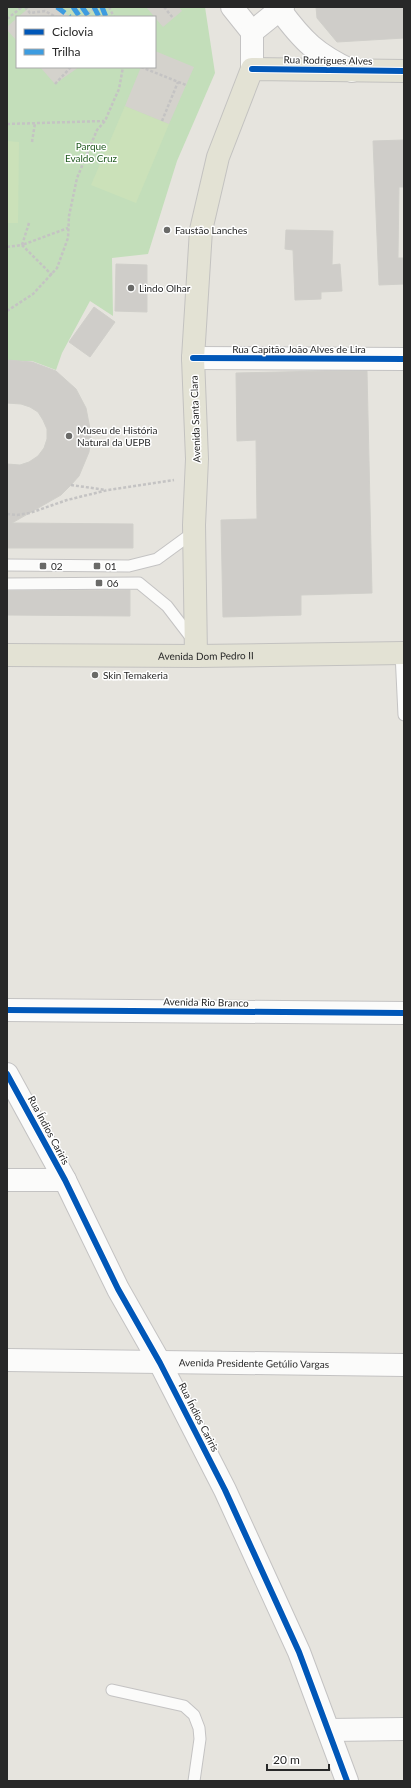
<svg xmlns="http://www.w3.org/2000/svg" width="411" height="1788" viewBox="0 0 411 1788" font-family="Lato,sans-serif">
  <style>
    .green { fill: #c3deba; fill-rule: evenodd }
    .pitch { fill: #cbe1b9 }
    .plaza { fill: #d4d2cc }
    .building { fill: #cfcdc9; stroke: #d0cfca }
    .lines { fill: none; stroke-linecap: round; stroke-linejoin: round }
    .service-casing { stroke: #c4c3c3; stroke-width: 13 }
    .minor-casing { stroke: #c4c3c3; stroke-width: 24 }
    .tertiary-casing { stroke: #c4c3c3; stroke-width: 24 }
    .secondary-casing { stroke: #c4c3c3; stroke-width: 24 }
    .primary-casing { stroke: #c3c2c0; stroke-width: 24 }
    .path { stroke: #c4c3c3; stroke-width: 2.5; stroke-dasharray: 3 2; stroke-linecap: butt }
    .service { stroke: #fbfbfa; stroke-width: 11 }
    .minor { stroke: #fbfbfa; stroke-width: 22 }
    .tertiary { stroke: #fbfbfa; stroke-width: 22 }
    .secondary { stroke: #fbfbfa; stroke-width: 22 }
    .primary { stroke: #e3e2d4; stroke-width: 22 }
    .quiet { stroke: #3d9ce0; stroke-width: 5; stroke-dasharray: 10 5; stroke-linecap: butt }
    .cycleway-casing { stroke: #fff; stroke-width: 8 }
    .cycleway { stroke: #0057b8; stroke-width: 6 }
    .poi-dot { fill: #6a6a68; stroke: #fff; stroke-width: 1.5 }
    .labels { text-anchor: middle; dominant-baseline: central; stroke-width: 3; stroke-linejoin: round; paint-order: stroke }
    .street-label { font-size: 10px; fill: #282828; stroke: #fff }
    .park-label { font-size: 10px; fill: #225b21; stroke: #fff }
    .poi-label { font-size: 10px; fill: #282828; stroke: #fff; text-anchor: start }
  </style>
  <rect width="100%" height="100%" fill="#e6e4de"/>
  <path class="green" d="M7 7H205L215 73 177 161 148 254 112 258 113 316 90 301 62 353 56 370 32 361H7ZM17 17H155V67H17Z"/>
  <g class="pitch">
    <path d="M125 106 169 124 136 203 91 185Z"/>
    <path d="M7 141 19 142 18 223H7Z"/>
  </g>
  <g class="plaza">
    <path d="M30 7H57L70 17H18Z"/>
    <path d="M146 7H179L182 11 163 27Z"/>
    <path d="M17 18V41L7 30V27Z"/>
    <path d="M155 51 194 67 169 124 125 106 141 67H155Z"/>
    <path d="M40 67H79L55 84Z"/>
  </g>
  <g class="building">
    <path d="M316 7H404V38L337 42 317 18Z"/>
    <path d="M404 140V187H399L398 258H404V284L379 285 373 141Z"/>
    <path d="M286 230 333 231 332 265 340 264 342 291 321 292V299L295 300 293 250 285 249Z"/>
    <path d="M116 264 147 265V312L115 311Z"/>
    <path d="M94 307 115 322 90 357 69 342Z"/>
    <path d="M7 360 32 362 56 371 76 389 86 408 91 434 89 452 79 476 71 485 61 495 12 523 133 524V548H7V464L20 465 29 462 38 456 44 448 47 439V429L43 420 38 412 30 407 21 404 7 403Z"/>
    <path d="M324 371H367L372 593 301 595V615L223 617 221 520 257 519 256 440 237 441 236 373Z"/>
    <path d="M130 590V616L7 615V591Z"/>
  </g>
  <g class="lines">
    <defs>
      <g id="service">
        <path d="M7 565 129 566 157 559 194 532"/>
        <path d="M7 584 139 583 167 606 193 640"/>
        <path d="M401 653 404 715"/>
        <path d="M112 1690 184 1706 194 1715 199 1728 200 1739 194 1781"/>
      </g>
      <g id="minor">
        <path d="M232 7 252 32V69"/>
        <path d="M280 10C303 41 316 54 352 71"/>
        <path d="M252 32 283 7"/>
        <path d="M193 358 404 359"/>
        <path d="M7 1010 404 1013"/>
        <path d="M7 1180H65"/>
        <path d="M329 1730 404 1729"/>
      </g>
      <path id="tertiary" d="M7 1074 65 1180 118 1289 160 1363 225 1490 299 1652 347 1781"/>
      <g id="secondary">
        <path id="s1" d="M7 1360 404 1365"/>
      </g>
      <g id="primary">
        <path id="s2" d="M7 655 196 656 404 653"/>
        <path d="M196 656 194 525 197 459 193 358 201 230 218 157 252 69 404 71"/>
      </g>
    </defs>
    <use href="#service" class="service-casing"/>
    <use href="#minor" class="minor-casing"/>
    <use href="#tertiary" class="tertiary-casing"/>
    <use href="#secondary" class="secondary-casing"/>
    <use href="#primary" class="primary-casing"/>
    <g class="path">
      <path d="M25 7 30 13 45 11 56 17"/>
      <path d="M109 7 114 17"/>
      <path d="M164 7 173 18"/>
      <path d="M7 8 8 7"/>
      <path d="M84 17 96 7"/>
      <path d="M7 19 22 7"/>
      <path d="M141 67 186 85"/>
      <path d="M55 84 71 67"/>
      <path d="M162 121 178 82"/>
      <path d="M7 124 104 121"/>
      <path d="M32 142 35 123"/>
      <path d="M29 223 22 245 68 228"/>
      <path d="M7 247 22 245 52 275"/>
      <path d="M7 311 33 294 57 268 68 238 69 216 77 178 97 130 105 121 114 100 119 89 123 67"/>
      <path d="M71 485 106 490"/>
      <path d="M7 514 17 515 30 513 67 500 108 490 174 480"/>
    </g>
    <use href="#service" class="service"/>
    <use href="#minor" class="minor"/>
    <use href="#tertiary" class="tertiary"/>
    <use href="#secondary" class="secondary"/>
    <use href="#primary" class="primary"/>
    <g class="quiet">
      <path d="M57 7 70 17"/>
      <path d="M73 7 80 17"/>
      <path d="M82 7 89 17"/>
      <path d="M94 7 99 17"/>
      <path d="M102 7 106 17"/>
    </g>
    <defs>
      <g id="cycleway">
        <path d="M252 69 404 71"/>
        <path d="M193 358 404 359"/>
        <path d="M7 1010 404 1013"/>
        <path d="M7 1074 65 1180 118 1289 160 1363 225 1490 299 1652 347 1781"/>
      </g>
    </defs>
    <use href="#cycleway" class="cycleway-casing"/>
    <use href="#cycleway" class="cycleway"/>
  </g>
  <g class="poi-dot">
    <circle cx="167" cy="230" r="4"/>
    <circle cx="131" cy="288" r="4"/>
    <circle cx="69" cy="436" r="4"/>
    <rect x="39" y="562" width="8" height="8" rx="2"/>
    <rect x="93" y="562" width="8" height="8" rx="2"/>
    <rect x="95" y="579" width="8" height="8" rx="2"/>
    <circle cx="95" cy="675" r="4"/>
  </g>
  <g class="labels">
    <g class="street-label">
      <text transform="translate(328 60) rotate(1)">Rua Rodrigues Alves</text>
      <text x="299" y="349">Rua Capitão João Alves de Lira</text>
      <text transform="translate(195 419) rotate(-92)">Avenida Santa Clara</text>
      <text stroke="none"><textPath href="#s2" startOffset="199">Avenida Dom Pedro II</textPath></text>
      <text transform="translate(206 1002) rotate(1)">Avenida Rio Branco</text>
      <text transform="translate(49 1130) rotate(62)">Rua Índios Cariris</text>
      <text stroke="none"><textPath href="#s1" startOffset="247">Avenida Presidente Getúlio Vargas</textPath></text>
      <text transform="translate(199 1417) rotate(63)">Rua Índios Cariris</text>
    </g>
    <g class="park-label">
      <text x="91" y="146">Parque<tspan x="91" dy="12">Evaldo Cruz</tspan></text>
    </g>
    <g class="poi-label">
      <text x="175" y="230">Faustão Lanches</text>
      <text x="139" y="288">Lindo Olhar</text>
      <text x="77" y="430">Museu de História<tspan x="77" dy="12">Natural da UEPB</tspan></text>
      <text x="51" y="566">02</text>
      <text x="105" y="566">01</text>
      <text x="107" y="583">06</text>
      <text x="103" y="675">Skin Temakeria</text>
    </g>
  </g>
  <rect width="411" height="1788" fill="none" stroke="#282828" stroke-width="16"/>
  <rect x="16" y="16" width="140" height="52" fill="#ffffff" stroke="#a9a9a9"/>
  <rect x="24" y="29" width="20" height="6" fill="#0057b8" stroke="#a9a9a9"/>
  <text x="52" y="36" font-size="12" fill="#282828">Ciclovia</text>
  <rect x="24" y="49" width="20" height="6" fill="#3d9ce0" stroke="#a9a9a9"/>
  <text x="52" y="56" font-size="12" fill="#282828">Trilha</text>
  <path d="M267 1764v6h62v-6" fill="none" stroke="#282828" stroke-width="2"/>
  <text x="273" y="1764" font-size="12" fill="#282828" stroke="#ffffff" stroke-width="3" paint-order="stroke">20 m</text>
</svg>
